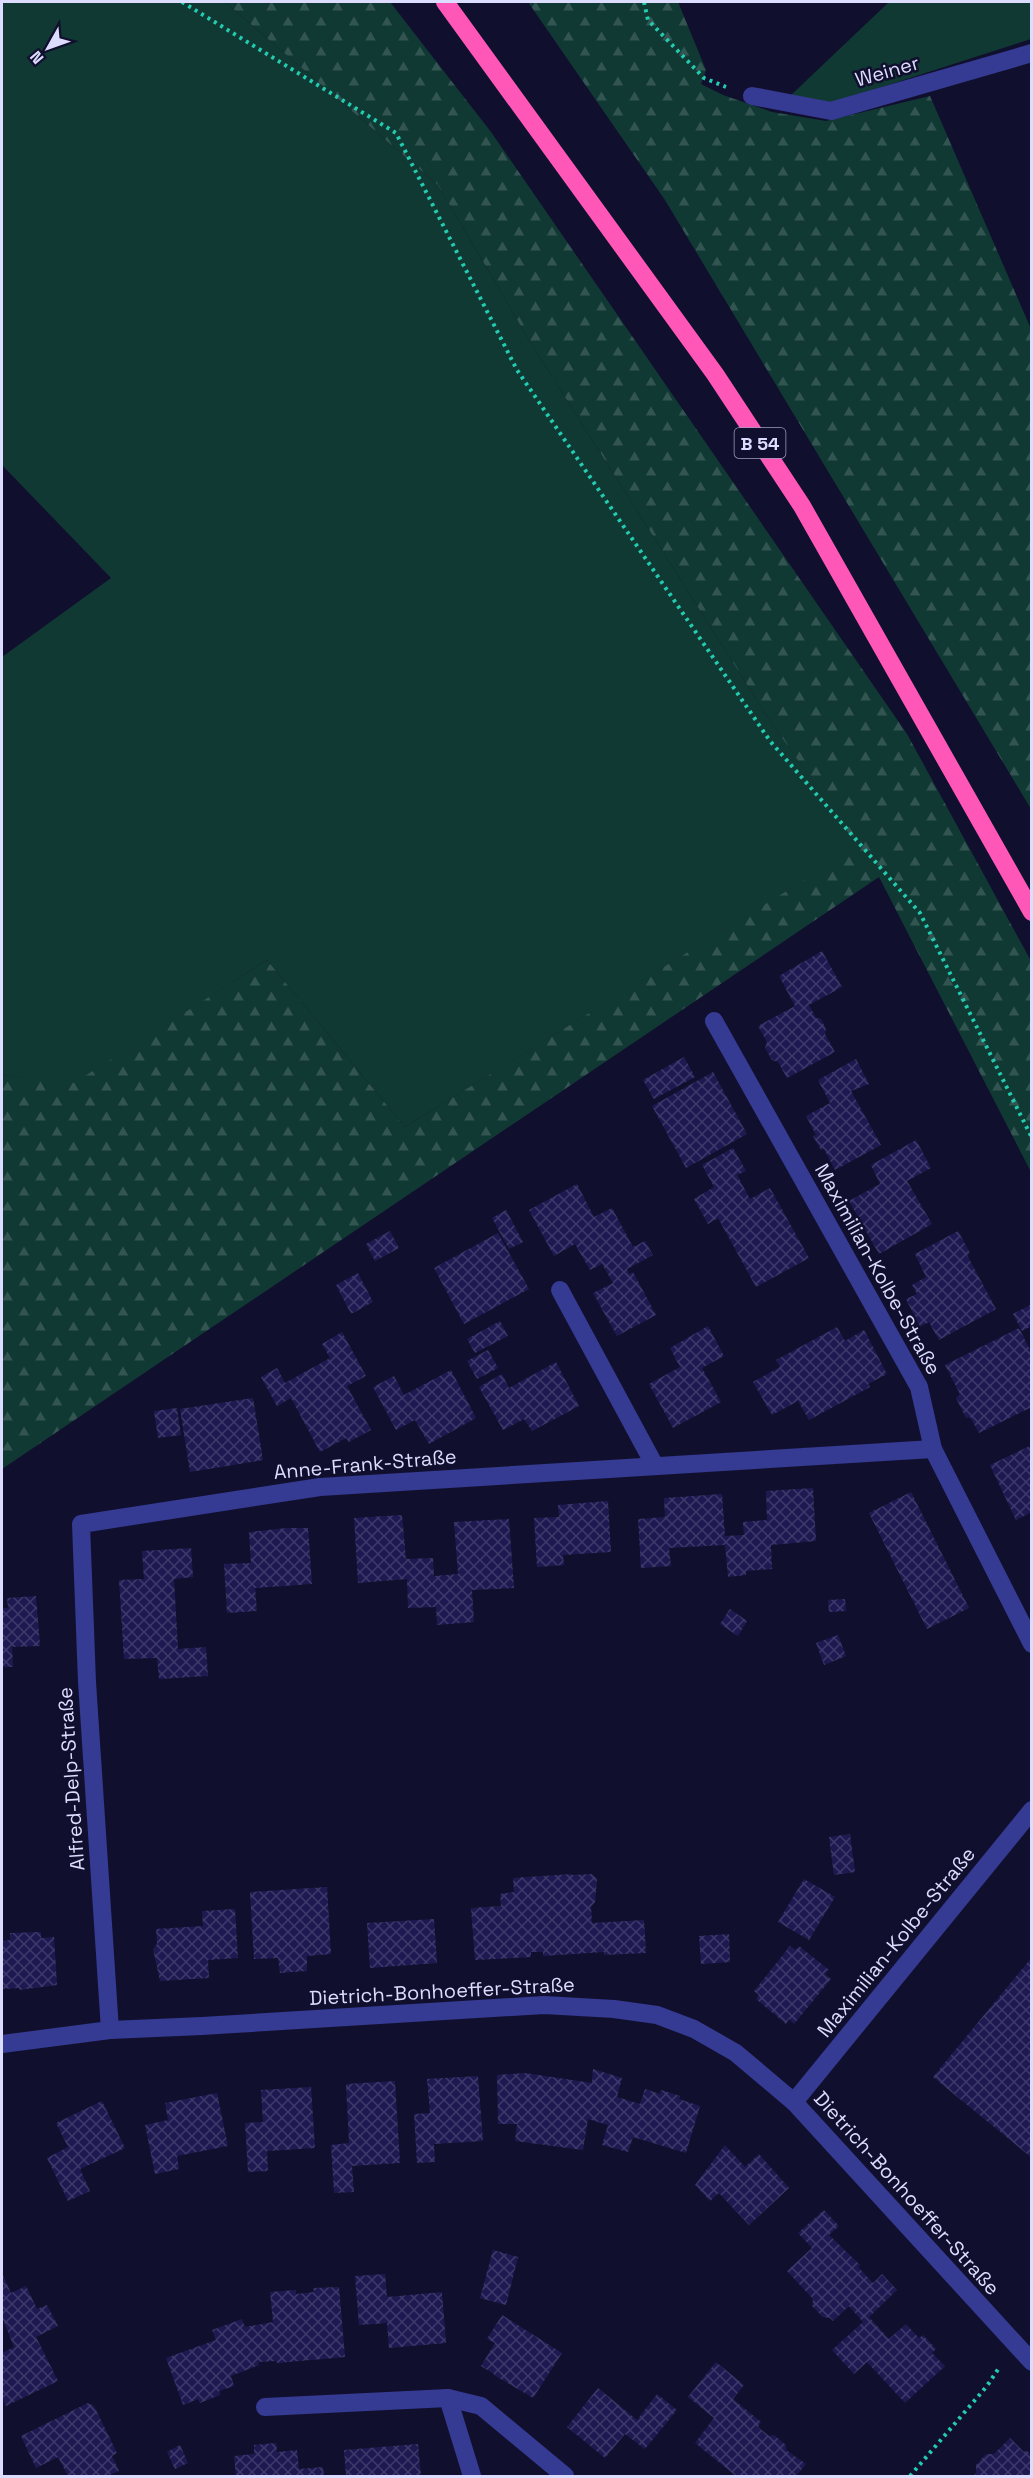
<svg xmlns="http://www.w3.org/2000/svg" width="1033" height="2478" viewBox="0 0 1033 2478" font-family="'Space Grotesk',sans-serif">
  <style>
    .grass { fill: #113934 }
    .forest { fill: url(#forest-firs) }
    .building { fill: url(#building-cross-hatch) }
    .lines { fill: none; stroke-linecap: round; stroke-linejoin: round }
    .path { stroke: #23ccb1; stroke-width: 4; stroke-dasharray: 3 4.5; stroke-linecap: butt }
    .street { stroke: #353a92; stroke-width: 18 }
    .highway { stroke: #ff57b8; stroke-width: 18 }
    .labels { text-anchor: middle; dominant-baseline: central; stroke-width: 5; stroke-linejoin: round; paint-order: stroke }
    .shield { fill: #110f2e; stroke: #9f9ec0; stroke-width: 1.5 }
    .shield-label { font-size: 18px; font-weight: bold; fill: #dcdcff }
    .street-label { font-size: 20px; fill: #dcdcff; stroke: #110f2e }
  </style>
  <defs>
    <pattern id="forest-firs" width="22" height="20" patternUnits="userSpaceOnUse" patternTransform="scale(1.5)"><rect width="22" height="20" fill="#113934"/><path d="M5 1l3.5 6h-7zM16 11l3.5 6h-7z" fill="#335552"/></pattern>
    <pattern id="building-cross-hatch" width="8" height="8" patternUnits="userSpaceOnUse" patternTransform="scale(1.5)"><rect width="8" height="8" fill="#1f1951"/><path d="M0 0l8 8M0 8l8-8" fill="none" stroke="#3f3a6b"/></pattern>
  </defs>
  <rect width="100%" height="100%" fill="#110f2e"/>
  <g class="grass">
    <path d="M2 2H225L438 185 532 345 765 713 859 847 405 1127 267 960 74 1084 2 1075V657L111 578 2 465Z"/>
    <path d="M889 2H1031V39L829 104 789 97Z"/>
  </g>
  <g class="forest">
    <path d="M225 2H390L491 132 907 734 1031 961V1172L879 877 2 1469V1075L74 1083 267 960 405 1127 858 847 765 713 532 345 438 185Z"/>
    <path d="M528 2H678L706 70 701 84 723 95 772 112 826 121 930 96 1031 329V809L665 200Z"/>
  </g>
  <g class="building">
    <path d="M822 951 842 987 809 1005 816 1018 821 1019 826 1029 825 1034 835 1052 787 1078 778 1062 772 1060 765 1048 767 1042 758 1026 795 1006 779 976Z"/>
    <path d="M684 1057 695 1077 654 1099 643 1080Z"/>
    <path d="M856 1059 869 1084 851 1091 881 1145 835 1170 824 1149 821 1150 813 1136 816 1135 806 1116 830 1103 818 1080Z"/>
    <path d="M713 1072 747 1134 686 1168 652 1106Z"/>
    <path d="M916 1140 931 1168 907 1181 932 1224 879 1254 849 1201 880 1184 871 1165Z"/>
    <path d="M733 1148 746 1171 737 1175 750 1199 770 1188 809 1258 756 1287 718 1218 708 1224 694 1199 714 1187 702 1165Z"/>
    <path d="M577 1184 594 1217 612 1208 633 1247 645 1241 653 1255 627 1269 629 1274 633 1272 656 1315 617 1336 593 1293 613 1283 602 1264 590 1270 575 1244 554 1256 529 1210Z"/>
    <path d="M506 1210 523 1242 509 1249 492 1218Z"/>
    <path d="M390 1231 399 1248 375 1261 366 1244Z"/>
    <path d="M958 1231 970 1253 967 1255 996 1309 939 1340 929 1322 920 1327 906 1299 917 1294 912 1285 926 1277 915 1254Z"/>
    <path d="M498 1233 529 1289 464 1324 434 1268Z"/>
    <path d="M358 1273 373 1302 351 1314 336 1285Z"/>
    <path d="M1032 1304V1326L1022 1331 1013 1314Z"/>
    <path d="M500 1321 508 1336 475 1353 467 1339Z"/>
    <path d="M708 1326 724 1356 702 1368 721 1402 673 1428 649 1384 680 1367 670 1348Z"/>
    <path d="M837 1327 845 1341 864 1330 887 1374 868 1384 870 1387 809 1420 798 1401 772 1415 753 1382 780 1367 776 1360Z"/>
    <path d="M1019 1328 1032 1354V1407L979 1433 970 1417 966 1418 956 1398 960 1394 945 1365Z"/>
    <path d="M342 1332 366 1376 347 1386 371 1430 349 1442 346 1438 320 1452 291 1398 277 1406 261 1377 277 1368 285 1383 330 1358 322 1344Z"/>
    <path d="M488 1350 498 1368 477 1379 467 1361Z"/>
    <path d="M556 1362 579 1406 532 1431 524 1419 503 1430 479 1387 502 1374 509 1388Z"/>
    <path d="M451 1370 476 1418 429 1444 415 1420 396 1430 373 1387 394 1376 404 1395Z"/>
    <path d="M253 1398 263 1460 190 1472 180 1409Z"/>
    <path d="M177 1408 181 1435 158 1438 154 1411Z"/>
    <path d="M1032 1445V1512L1016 1520 990 1465Z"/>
    <path d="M813 1488 816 1541 771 1545 772 1569 746 1571V1575L728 1577 725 1545 669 1548 671 1566 641 1568 638 1519 665 1517 664 1498 722 1494 725 1536 744 1535 743 1522 767 1520 766 1491Z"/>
    <path d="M911 1492 969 1608 927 1629 869 1513Z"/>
    <path d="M608 1501 611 1552 563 1555 564 1565 537 1567 534 1518 559 1517 558 1505Z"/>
    <path d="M402 1515 406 1559 433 1558 434 1576 458 1574 454 1522 509 1519 514 1588 472 1590 474 1622 437 1625 436 1607 408 1608 407 1579 358 1583 354 1518Z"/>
    <path d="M287 1528H308L312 1584 255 1588 257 1611 227 1613 224 1564 251 1563 249 1532Z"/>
    <path d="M191 1548 193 1577 174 1579 178 1649 206 1647 208 1676 159 1679 157 1658 124 1659 119 1580 144 1579 142 1551Z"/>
    <path d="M36 1596 40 1646 12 1647 13 1667H2V1608H8L7 1598Z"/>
    <path d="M845 1599 846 1611 829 1612 828 1600Z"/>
    <path d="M730 1609 747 1621 738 1636 720 1624Z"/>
    <path d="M838 1635 846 1656 824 1665 816 1643Z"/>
    <path d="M850 1834 855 1872 834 1875 829 1837Z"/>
    <path d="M572 1874V1875L592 1874 597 1879 595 1902 591 1907 592 1923 644 1920 646 1953 604 1955V1952L543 1956V1952H531V1957L475 1960 471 1908 501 1906 500 1894 514 1892 513 1878Z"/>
    <path d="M804 1879 835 1897 809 1940 778 1922Z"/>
    <path d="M327 1887 331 1954 307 1956V1971L280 1973 278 1958 254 1959 250 1892Z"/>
    <path d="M235 1909 238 1958 208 1960 209 1978 160 1981 153 1949 157 1944 156 1929 203 1926 202 1911Z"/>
    <path d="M434 1919 437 1963 370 1968 367 1923Z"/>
    <path d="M41 1932V1938L54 1937 57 1985 19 1990V1988L2 1989V1941L10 1940V1933Z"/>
    <path d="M729 1934 730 1962 701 1964 699 1936Z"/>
    <path d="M790 1946 796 1950 799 1946 829 1970 825 1974 831 1979 794 2024 789 2019 786 2024 756 1999 759 1995 754 1991Z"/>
    <path d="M1032 1957V2158L933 2077Z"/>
    <path d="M593 2069 622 2078 617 2097 640 2104 645 2089 660 2094 661 2090 680 2096 679 2099 700 2106 686 2153 633 2137 628 2152 602 2145 608 2125 588 2119 583 2150 515 2141 517 2124H498L497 2075 525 2073 592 2083Z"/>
    <path d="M478 2076 483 2141 434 2144 435 2162 417 2163 414 2114 430 2113 427 2079Z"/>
    <path d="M395 2081 400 2163 352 2166 354 2192 334 2193 331 2145 349 2143 346 2084Z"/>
    <path d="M311 2087 315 2148 267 2151 268 2171 248 2172 245 2123 263 2122 261 2090Z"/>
    <path d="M217 2093 228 2146 177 2156 179 2169 155 2174 145 2125 168 2120 165 2103Z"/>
    <path d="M102 2101 125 2148 80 2169 90 2191 68 2201 47 2158 68 2147 56 2123Z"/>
    <path d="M725 2145 745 2167 759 2154 789 2188 749 2225 719 2193 710 2201 695 2185Z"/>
    <path d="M824 2210 839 2226 829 2235 860 2265 858 2267 873 2283 882 2274 897 2290 869 2317 889 2339 906 2324 919 2338 923 2335 936 2349 932 2353 945 2366 905 2403 867 2362 854 2374 832 2350 863 2322 849 2306 833 2321 830 2318 823 2317 812 2306 813 2299 787 2271 812 2248 798 2233Z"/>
    <path d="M493 2250 518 2257 506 2305 480 2298Z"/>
    <path d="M2 2273 11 2293 26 2286 37 2309 47 2305 58 2326 36 2337 58 2381 6 2406 2 2397V2353L14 2347 2 2317Z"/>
    <path d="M385 2274 387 2297 442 2292 446 2343 389 2348 387 2323 359 2325 355 2276Z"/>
    <path d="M339 2287 345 2357 277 2363 276 2361 258 2362 259 2365 231 2376 234 2386 219 2391 220 2395 200 2403 198 2399 183 2405 166 2358 216 2340 212 2330 242 2319 245 2327 273 2322 270 2292 296 2290V2294L314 2292 313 2288Z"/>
    <path d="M502 2315 562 2353 533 2398 494 2375V2374L481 2366 495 2343 487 2339Z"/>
    <path d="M716 2362 744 2385 733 2399 761 2422 758 2427 769 2436 774 2435 786 2445V2450L806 2464 796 2476H736L695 2443 714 2418 688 2397Z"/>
    <path d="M598 2388 637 2420 657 2394 677 2410 645 2449 625 2434 605 2458 567 2427Z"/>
    <path d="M88 2403 94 2406 117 2453 112 2456 119 2471 107 2476H68L58 2457 36 2468 21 2436Z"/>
    <path d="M1010 2438 1024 2452 1026 2450 1032 2455V2476H973L976 2473V2465L986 2454H994Z"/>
    <path d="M276 2443 277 2452 297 2450 299 2469 323 2467 324 2476H236L234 2456 254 2454V2445Z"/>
    <path d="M418 2444 421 2476H346L344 2450Z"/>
    <path d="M180 2445 188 2463 175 2469 167 2452Z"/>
  </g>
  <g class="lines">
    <g class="path">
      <path d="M182 2 396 133 517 370 770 741 920 913 1032 1138"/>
      <path d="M644 2 648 20 704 78 726 87"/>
      <path d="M910 2476 987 2386 999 2368"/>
    </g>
    <g class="street">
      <path d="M752 96 831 111 1032 53"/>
      <path d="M714 1021 919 1387 933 1449 1032 1644"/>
      <path d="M560 1290 655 1466"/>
      <path d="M110 2030 87 1682 81 1524 320 1487 933 1449"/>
      <path d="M2 2044 110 2030 202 2026 544 2005 614 2009 657 2015 694 2029 736 2053 794 2102 1032 2362"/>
      <path d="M794 2102 1032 1810"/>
      <path d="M448 2398 472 2476"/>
      <path d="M265 2407 448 2398 481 2406 565 2476"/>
    </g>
    <path class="highway" d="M445 2 715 374 802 506 1032 912"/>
  </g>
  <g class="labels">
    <rect class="shield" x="734.5" y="428" width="51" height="30" rx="4.5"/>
    <g class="shield-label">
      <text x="760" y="443">B 54</text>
    </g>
    <g class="street-label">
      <text transform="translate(887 71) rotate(-16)">Weiner</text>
      <text transform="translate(878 1269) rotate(61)">Maximilian-Kolbe-Straße</text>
      <text transform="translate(365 1464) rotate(-5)">Anne-Frank-Straße</text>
      <text transform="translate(71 1779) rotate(-94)">Alfred-Delp-Straße</text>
      <text transform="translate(896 1942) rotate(-51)">Maximilian-Kolbe-Straße</text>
      <text transform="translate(442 1991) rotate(-3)">Dietrich-Bonhoeffer-Straße</text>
      <text transform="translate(907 2193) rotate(48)">Dietrich-Bonhoeffer-Straße</text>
    </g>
  </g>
  <rect width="1033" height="2478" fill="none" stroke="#dcdcff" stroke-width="6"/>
  <g transform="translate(48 48) rotate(230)" stroke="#110f2e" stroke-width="4.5" paint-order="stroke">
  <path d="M0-4.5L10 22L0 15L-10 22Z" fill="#dcdcff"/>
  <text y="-9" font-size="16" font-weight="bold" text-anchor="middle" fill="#dcdcff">N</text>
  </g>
</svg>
